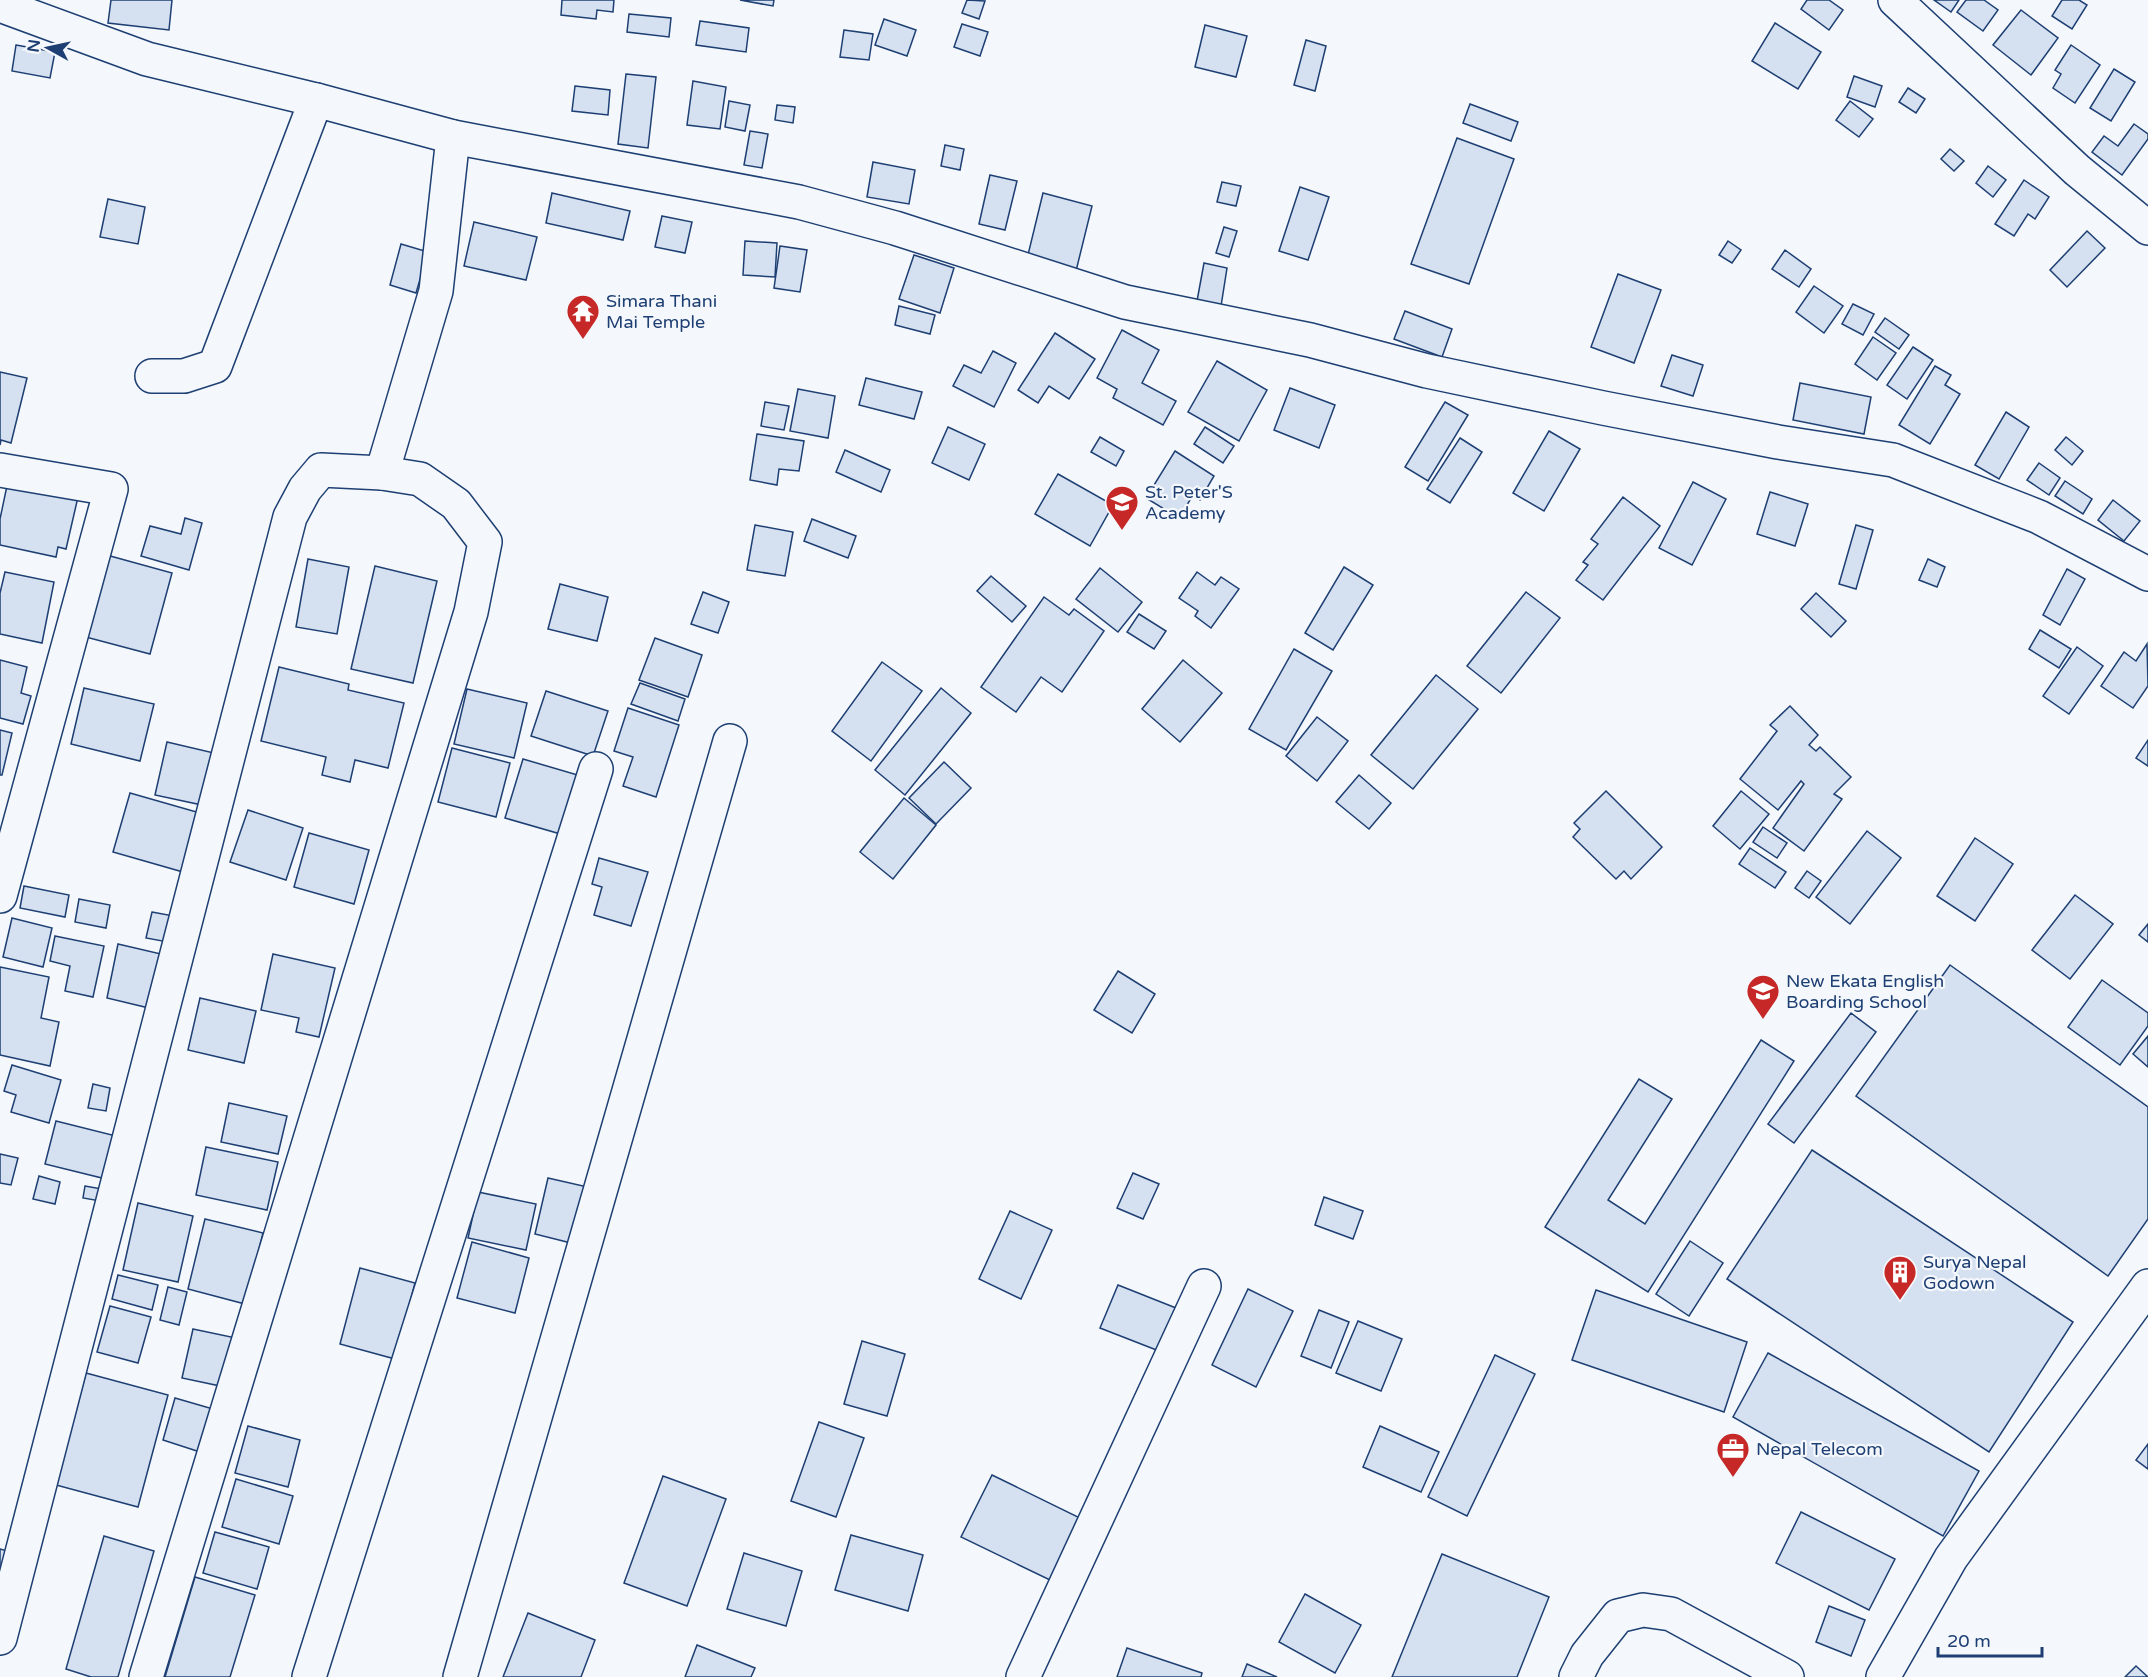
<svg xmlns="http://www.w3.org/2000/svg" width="2148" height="1677" viewBox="0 0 2148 1677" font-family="'Varela Round',sans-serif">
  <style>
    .building { fill: #d5e0f0; stroke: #1d3f73; stroke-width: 1.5 }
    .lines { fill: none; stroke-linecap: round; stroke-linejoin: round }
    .minor-casing { stroke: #1d3f73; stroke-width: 36 }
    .major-casing { stroke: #1d3f73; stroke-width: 36 }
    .minor { stroke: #f4f7fb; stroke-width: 33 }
    .major { stroke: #f4f7fb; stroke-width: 33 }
    .labels { text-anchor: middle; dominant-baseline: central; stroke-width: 4.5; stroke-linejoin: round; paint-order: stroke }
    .poi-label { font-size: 18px; fill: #1d3f73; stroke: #f4f7fb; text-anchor: start }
  </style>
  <rect width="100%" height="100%" fill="#f4f7fb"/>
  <g class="building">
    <path d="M111 0H172L169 30 108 23Z"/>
    <path d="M562 0H614L613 12 597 10 596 19 561 15Z"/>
    <path d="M740 0H774L773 6Z"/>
    <path d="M967 0 985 1 979 19 962 13Z"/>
    <path d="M1807 0H1829L1843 10 1829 30 1801 9Z"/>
    <path d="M1934 0H1959L1951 12Z"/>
    <path d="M1966 0H1984L1998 10 1983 31 1957 12Z"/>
    <path d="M2062 0H2079L2087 5 2072 29 2052 16Z"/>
    <path d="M2021 10 2058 38 2031 75 1993 45Z"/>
    <path d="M629 14 671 18 669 37 627 32Z"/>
    <path d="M884 19 916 30 907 56 875 45Z"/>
    <path d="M700 21 749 28 746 52 696 45Z"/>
    <path d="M1775 23 1821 52 1798 89 1752 61Z"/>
    <path d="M962 24 988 32 980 56 954 47Z"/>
    <path d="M1205 25 1247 36 1236 77 1195 67Z"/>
    <path d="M844 30 873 34 869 60 840 57Z"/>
    <path d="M1306 40 1326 46 1315 91 1294 85Z"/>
    <path d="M16 45 55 52 50 78 12 71Z"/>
    <path d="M2071 45 2100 65 2075 103 2053 88 2061 74 2055 70Z"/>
    <path d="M2114 69 2135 82 2111 121 2090 108Z"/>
    <path d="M626 74 656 77 648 148 618 144Z"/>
    <path d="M1854 76 1882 86 1875 107 1847 97Z"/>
    <path d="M693 81 726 87 720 129 687 125Z"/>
    <path d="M575 86 610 90 608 115 572 111Z"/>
    <path d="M1908 88 1925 99 1916 113 1899 102Z"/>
    <path d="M729 101 750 105 745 131 725 127Z"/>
    <path d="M1850 101 1873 119 1859 137 1836 120Z"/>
    <path d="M1470 104 1518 122 1511 141 1463 123Z"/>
    <path d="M777 105 795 107 793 123 775 120Z"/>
    <path d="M2134 124 2148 134V139L2122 175 2092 152 2104 136 2118 146Z"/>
    <path d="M750 131 768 134 762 168 744 165Z"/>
    <path d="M1457 138 1514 159 1469 284 1411 264Z"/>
    <path d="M945 145 964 149 960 170 941 166Z"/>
    <path d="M1950 149 1964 161 1954 171 1941 159Z"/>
    <path d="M873 162 915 170 909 204 867 197Z"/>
    <path d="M1988 166 2006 180 1993 197 1976 183Z"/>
    <path d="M990 175 1017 181 1005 230 979 224Z"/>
    <path d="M2024 180 2049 197 2035 219 2028 214 2014 236 1995 224Z"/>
    <path d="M1222 182 1241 186 1236 206 1217 202Z"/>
    <path d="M1300 187 1329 197 1308 260 1279 251Z"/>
    <path d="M552 193 630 211 623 240 546 223Z"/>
    <path d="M1043 193 1092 206 1076 271 1027 259Z"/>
    <path d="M108 199 145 207 138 244 100 237Z"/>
    <path d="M662 216 692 222 685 253 655 247Z"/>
    <path d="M474 222 537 237 526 280 464 266Z"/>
    <path d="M1224 227 1237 231 1229 257 1216 253Z"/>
    <path d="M2087 231 2105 248 2067 287 2050 270Z"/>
    <path d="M745 241 777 243 775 277 743 275Z"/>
    <path d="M1728 241 1741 250 1732 263 1719 255Z"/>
    <path d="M401 244 428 252 416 293 390 285Z"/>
    <path d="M780 246 807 250 800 292 774 288Z"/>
    <path d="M1785 250 1811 269 1799 287 1772 269Z"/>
    <path d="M914 255 954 268 940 313 899 299Z"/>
    <path d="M1204 263 1227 268 1221 306 1197 301Z"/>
    <path d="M1618 274 1661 290 1634 363 1591 347Z"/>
    <path d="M1814 286 1843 306 1824 333 1796 312Z"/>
    <path d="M1853 304 1874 314 1863 335 1842 324Z"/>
    <path d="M899 306 935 315 930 334 895 325Z"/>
    <path d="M1405 311 1452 329 1442 357 1394 339Z"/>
    <path d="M1885 318 1909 335 1899 349 1875 332Z"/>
    <path d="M1122 330 1159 350 1142 383 1176 401 1163 425 1113 398 1117 389 1097 378Z"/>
    <path d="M1055 333 1095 359 1069 399 1049 386 1038 403 1018 390Z"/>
    <path d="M1873 337 1896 353 1877 380 1855 364Z"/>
    <path d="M1913 347 1933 360 1907 399 1887 385Z"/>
    <path d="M993 351 1016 363 994 407 953 386 964 365 981 373Z"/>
    <path d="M1672 355 1703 365 1693 396 1661 386Z"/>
    <path d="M1217 361 1267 390 1239 441 1188 412Z"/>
    <path d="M1935 366 1951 375 1945 385 1960 394 1930 444 1899 425Z"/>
    <path d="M0 372 27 378 11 443 1 440 0 445Z"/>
    <path d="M866 378 922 392 914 419 859 405Z"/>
    <path d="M1800 383 1871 397 1864 434 1793 420Z"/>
    <path d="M1290 388 1335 405 1319 448 1274 430Z"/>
    <path d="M798 389 835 396 828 438 790 431Z"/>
    <path d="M765 402 789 406 784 430 761 426Z"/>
    <path d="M1445 402 1468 415 1428 481 1405 467Z"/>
    <path d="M2006 412 2029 427 1999 479 1975 465Z"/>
    <path d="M948 427 985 444 969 480 932 463Z"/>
    <path d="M1205 427 1234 446 1223 463 1194 444Z"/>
    <path d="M1549 431 1580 449 1544 511 1513 493Z"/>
    <path d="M757 434 804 441 799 471 779 469 777 485 750 480Z"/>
    <path d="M1100 437 1124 451 1116 466 1091 452Z"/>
    <path d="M2066 437 2083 451 2072 465 2055 450Z"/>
    <path d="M1460 438 1482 452 1450 503 1427 489Z"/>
    <path d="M845 450 890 470 881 492 836 472Z"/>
    <path d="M1175 451 1214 476 1200 500 1193 495 1179 518 1146 498Z"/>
    <path d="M2039 463 2060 478 2049 495 2027 480Z"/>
    <path d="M1058 474 1113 505 1090 546 1035 514Z"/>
    <path d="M8 481 78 497 66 549 58 547 56 557 0 545V519Z"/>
    <path d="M2065 481 2092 499 2083 514 2055 496Z"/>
    <path d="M1693 482 1726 499 1692 565 1659 548Z"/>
    <path d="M1770 492 1808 504 1795 546 1757 534Z"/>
    <path d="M1623 497 1660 526 1603 600 1576 580 1588 565 1583 562 1598 544 1591 539Z"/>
    <path d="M2113 500 2140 521 2124 541 2098 520Z"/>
    <path d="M185 518 202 523 189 570 141 556 150 526 181 534Z"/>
    <path d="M812 519 856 536 848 558 804 541Z"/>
    <path d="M755 525 793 532 785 576 747 570Z"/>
    <path d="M1856 525 1873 530 1856 589 1839 584Z"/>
    <path d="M103 554 172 573 150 654 82 636Z"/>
    <path d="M308 559 349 567 337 634 296 627Z"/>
    <path d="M1928 559 1945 567 1937 587 1919 580Z"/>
    <path d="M375 566 437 581 413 683 351 669Z"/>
    <path d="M1344 567 1373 585 1333 650 1305 633Z"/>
    <path d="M1100 568 1142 602 1118 632 1076 599Z"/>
    <path d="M2067 569 2085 579 2060 625 2043 615Z"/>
    <path d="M5 572 54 582 42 643 0 634V593Z"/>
    <path d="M1197 572 1215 585 1221 577 1239 589 1211 628 1195 616 1198 611 1179 598Z"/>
    <path d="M991 576 1026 606 1012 622 977 591Z"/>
    <path d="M560 584 608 597 597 641 548 629Z"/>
    <path d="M703 592 729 602 718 633 691 624Z"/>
    <path d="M1526 592 1560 618 1501 693 1467 666Z"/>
    <path d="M1816 593 1846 621 1831 637 1801 609Z"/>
    <path d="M1044 597 1069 615 1074 609 1104 631 1062 692 1041 677 1016 712 981 687Z"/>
    <path d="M1139 614 1166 631 1154 649 1127 632Z"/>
    <path d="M2040 630 2071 649 2059 668 2029 649Z"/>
    <path d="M655 638 702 655 688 697 639 680Z"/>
    <path d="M2147 644 2148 686 2133 708 2101 686 2124 652 2136 661Z"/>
    <path d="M2077 647 2103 666 2069 714 2043 696Z"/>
    <path d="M1294 649 1332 671 1286 750 1249 729Z"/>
    <path d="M0 660 27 667 21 693 31 696 23 724 0 718Z"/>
    <path d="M1183 660 1222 693 1180 742 1142 709Z"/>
    <path d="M882 662 922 691 871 761 832 731Z"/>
    <path d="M279 667 349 684 348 690 404 703 388 768 355 760 350 782 322 775 326 757 261 741Z"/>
    <path d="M1436 675 1478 709 1413 789 1371 755Z"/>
    <path d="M640 683 685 699 678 721 631 704Z"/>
    <path d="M84 688 154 704 140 761 71 744Z"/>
    <path d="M941 688 971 713 905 795 875 770Z"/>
    <path d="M467 689 527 703 514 758 454 744Z"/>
    <path d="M546 691 608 711 593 756 531 736Z"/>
    <path d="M1790 706 1818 735 1809 745 1816 751 1820 747 1851 777 1834 794 1842 799 1804 851 1773 828 1804 784 1801 781 1778 810 1740 779 1777 731 1770 725Z"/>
    <path d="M628 708 679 725 656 797 623 786 633 757 614 751Z"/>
    <path d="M1317 717 1348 741 1317 781 1286 756Z"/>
    <path d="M0 730 12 733 2 775H0Z"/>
    <path d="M2148 740V766L2136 758Z"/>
    <path d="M167 742 214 753 202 805 155 795Z"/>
    <path d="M452 748 510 763 496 817 438 802Z"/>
    <path d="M523 759 581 776 564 835 505 818Z"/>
    <path d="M944 762 971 788 936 824 909 798Z"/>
    <path d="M1359 775 1391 803 1369 829 1336 802Z"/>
    <path d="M1606 791 1662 847 1631 879 1624 871 1616 879 1573 837 1580 829 1574 823Z"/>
    <path d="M1741 791 1769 814 1740 849 1713 826Z"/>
    <path d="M130 793 200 813 183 872 113 852Z"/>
    <path d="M904 798 936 825 893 879 860 852Z"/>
    <path d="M248 810 303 828 286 880 230 862Z"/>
    <path d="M1763 827 1787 843 1777 858 1753 842Z"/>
    <path d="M1867 831 1901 858 1850 924 1816 897Z"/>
    <path d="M309 833 369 850 354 904 294 887Z"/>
    <path d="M1975 838 2013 864 1975 921 1937 896Z"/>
    <path d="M1750 848 1786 872 1775 888 1739 864Z"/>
    <path d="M599 858 648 872 631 926 594 915 602 887 592 884Z"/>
    <path d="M1807 871 1821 881 1809 898 1795 888Z"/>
    <path d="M24 886 69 895 65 917 20 908Z"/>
    <path d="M2075 895 2113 924 2070 979 2032 950Z"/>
    <path d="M79 899 110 905 106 928 75 922Z"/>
    <path d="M152 912 179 917 173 943 146 938Z"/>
    <path d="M12 918 52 928 43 967 3 957Z"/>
    <path d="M2148 924V942L2139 935Z"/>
    <path d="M55 936 104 946 93 997 65 991 70 966 50 961Z"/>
    <path d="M118 944 161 954 149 1008 107 998Z"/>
    <path d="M273 954 335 968 319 1037 296 1032 299 1018 261 1010Z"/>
    <path d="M1950 965 2148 1107V1219L2108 1276 1856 1096Z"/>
    <path d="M0 967 49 977 41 1018 59 1022 50 1066 0 1055Z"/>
    <path d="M1118 971 1155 994 1132 1033 1094 1010Z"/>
    <path d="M2102 980 2148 1013V1026L2120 1065 2068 1027Z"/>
    <path d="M200 998 256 1011 244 1063 188 1050Z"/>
    <path d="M1851 1013 1876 1032 1794 1143 1768 1124Z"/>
    <path d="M2148 1036V1067L2133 1054Z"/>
    <path d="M1761 1040 1794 1061 1648 1292 1545 1227 1639 1079 1672 1099 1608 1200 1645 1224Z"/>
    <path d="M12 1065 61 1080 49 1123 11 1112 16 1095 4 1091Z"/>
    <path d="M93 1084 110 1088 106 1111 88 1108Z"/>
    <path d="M229 1103 287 1116 278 1154 221 1142Z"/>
    <path d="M56 1121 116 1136 106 1179 45 1164Z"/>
    <path d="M206 1147 278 1162 267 1210 196 1195Z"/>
    <path d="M1812 1150 2073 1322 1989 1452 1727 1279Z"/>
    <path d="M0 1154 18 1158 11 1185 0 1183Z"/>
    <path d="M1133 1173 1159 1184 1143 1219 1117 1208Z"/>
    <path d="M39 1176 60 1182 55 1204 33 1199Z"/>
    <path d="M548 1178 592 1188 579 1245 535 1234Z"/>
    <path d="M85 1186 102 1189 100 1201 83 1198Z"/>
    <path d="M478 1192 536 1204 526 1250 468 1238Z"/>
    <path d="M1324 1197 1363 1211 1353 1239 1315 1225Z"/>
    <path d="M138 1203 193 1216 178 1282 123 1270Z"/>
    <path d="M1010 1211 1052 1230 1021 1299 979 1279Z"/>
    <path d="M205 1219 263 1233 245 1304 188 1289Z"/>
    <path d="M1690 1241 1723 1263 1689 1316 1656 1294Z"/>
    <path d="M472 1242 529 1258 515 1313 457 1298Z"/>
    <path d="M360 1268 415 1283 395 1359 340 1344Z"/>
    <path d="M118 1275 158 1285 152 1310 112 1299Z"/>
    <path d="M1118 1285 1176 1308 1159 1351 1100 1328Z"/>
    <path d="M168 1287 187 1292 179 1325 160 1320Z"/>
    <path d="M1248 1289 1293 1311 1256 1387 1212 1365Z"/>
    <path d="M1596 1290 1747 1342 1724 1412 1572 1360Z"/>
    <path d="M110 1306 151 1317 138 1363 97 1352Z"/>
    <path d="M1319 1310 1349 1322 1331 1368 1301 1356Z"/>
    <path d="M1358 1321 1402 1339 1381 1391 1336 1373Z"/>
    <path d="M193 1329 236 1338 225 1387 182 1378Z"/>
    <path d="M862 1341 905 1354 887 1416 844 1404Z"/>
    <path d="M1768 1353 1979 1471 1943 1536 1733 1417Z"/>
    <path d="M1495 1355 1535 1374 1467 1516 1428 1497Z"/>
    <path d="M86 1373 168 1395 138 1507 56 1485Z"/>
    <path d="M175 1398 213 1409 200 1452 163 1440Z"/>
    <path d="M819 1422 864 1438 836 1517 791 1501Z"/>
    <path d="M248 1426 300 1440 288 1487 235 1473Z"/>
    <path d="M1380 1426 1439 1452 1421 1492 1363 1467Z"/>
    <path d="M2148 1444V1469L2136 1460Z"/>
    <path d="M992 1475 1080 1518 1050 1580 961 1537Z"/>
    <path d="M663 1476 726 1499 687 1606 624 1583Z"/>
    <path d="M236 1479 293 1496 279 1544 222 1527Z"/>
    <path d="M1801 1512 1895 1559 1869 1610 1776 1563Z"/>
    <path d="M215 1532 269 1547 257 1589 203 1573Z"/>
    <path d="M851 1535 923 1555 908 1611 835 1590Z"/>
    <path d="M104 1536 154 1551 118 1677H91L66 1669Z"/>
    <path d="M0 1549 14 1553 0 1582Z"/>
    <path d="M744 1553 802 1571 786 1626 727 1609Z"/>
    <path d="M1442 1554 1549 1597 1517 1677H1392Z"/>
    <path d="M195 1577 255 1595 230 1677H165Z"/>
    <path d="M1305 1594 1361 1625 1335 1673 1279 1642Z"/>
    <path d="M1829 1606 1865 1620 1851 1656 1816 1642Z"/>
    <path d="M528 1613 595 1640 581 1677H503Z"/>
    <path d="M697 1645 755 1668 751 1677H685Z"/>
    <path d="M1127 1648 1202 1673 1201 1677H1117Z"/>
    <path d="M1247 1664 1277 1677H1242Z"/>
    <path d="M2136 1666 2148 1677H2125Z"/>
  </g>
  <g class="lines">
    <defs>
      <g id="minor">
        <path d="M1895 0 2077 170 2148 228"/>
        <path d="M0 5 147 59 316 100 453 137 799 202 895 228 1125 302 1310 340 1427 371 1603 408 1778 442 1893 460 2039 517 2148 574"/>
        <path d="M152 376H184L215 366 316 100"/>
        <path d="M0 470 111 489 0 896"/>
        <path d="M0 1638 290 517 305 489 321 470 382 473 436 291 453 137"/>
        <path d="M146 1677 471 612 485 542 456 504 420 479 382 473"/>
        <path d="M309 1677 596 769"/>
        <path d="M460 1677 730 741"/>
        <path d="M1023 1677 1204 1286"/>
        <path d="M1576 1677 1587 1655 1618 1616 1643 1610 1671 1614 1787 1677"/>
      </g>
      <path id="major" d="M1883 1677 1951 1558 2148 1286"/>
    </defs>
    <use href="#minor" class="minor-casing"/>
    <use href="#major" class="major-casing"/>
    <use href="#minor" class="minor"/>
    <use href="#major" class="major"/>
  </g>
  <defs>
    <symbol id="temple-pin" viewBox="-11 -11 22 30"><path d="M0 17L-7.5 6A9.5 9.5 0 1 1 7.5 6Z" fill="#c62828" stroke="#f4f7fb"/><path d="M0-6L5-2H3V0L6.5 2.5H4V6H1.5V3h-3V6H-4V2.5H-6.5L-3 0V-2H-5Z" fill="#fff"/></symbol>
    <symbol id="school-pin" viewBox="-11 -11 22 30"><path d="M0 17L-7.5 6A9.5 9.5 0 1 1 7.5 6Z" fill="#c62828" stroke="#f4f7fb"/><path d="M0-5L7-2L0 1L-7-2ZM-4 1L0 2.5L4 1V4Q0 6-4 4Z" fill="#fff"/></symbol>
    <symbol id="building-pin" viewBox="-11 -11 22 30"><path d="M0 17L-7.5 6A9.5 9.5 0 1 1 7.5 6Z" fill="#c62828" stroke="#f4f7fb"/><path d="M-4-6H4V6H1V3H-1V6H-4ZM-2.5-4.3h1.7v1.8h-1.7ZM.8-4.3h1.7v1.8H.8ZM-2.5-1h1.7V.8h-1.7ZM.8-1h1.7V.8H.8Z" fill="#fff"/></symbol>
    <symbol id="office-pin" viewBox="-11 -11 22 30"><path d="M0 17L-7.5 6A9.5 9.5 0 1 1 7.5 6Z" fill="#c62828" stroke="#f4f7fb"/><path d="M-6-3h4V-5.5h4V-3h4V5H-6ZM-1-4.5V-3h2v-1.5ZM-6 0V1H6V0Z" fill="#fff"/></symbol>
  </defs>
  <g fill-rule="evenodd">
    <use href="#temple-pin" x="564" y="292" width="38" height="52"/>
    <use href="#school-pin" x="1103" y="483" width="38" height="52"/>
    <use href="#school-pin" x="1744" y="972" width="38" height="52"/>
    <use href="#building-pin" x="1881" y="1253" width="38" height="52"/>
    <use href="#office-pin" x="1714" y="1430" width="38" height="52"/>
  </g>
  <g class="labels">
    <g class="poi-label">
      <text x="606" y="301">Simara Thani<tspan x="606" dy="21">Mai Temple</tspan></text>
      <text x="1145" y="492">St. Peter'S<tspan x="1145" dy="21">Academy</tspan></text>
      <text x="1786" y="981">New Ekata English<tspan x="1786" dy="21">Boarding School</tspan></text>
      <text x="1923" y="1262">Surya Nepal<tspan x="1923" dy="21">Godown</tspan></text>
      <text x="1756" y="1449">Nepal Telecom</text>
    </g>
  </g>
  <g transform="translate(48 48) rotate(278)" stroke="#f4f7fb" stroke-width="4.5" paint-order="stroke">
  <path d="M0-4.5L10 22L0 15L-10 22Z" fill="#1d3f73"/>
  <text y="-9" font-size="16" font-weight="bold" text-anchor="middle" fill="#1d3f73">N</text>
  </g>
  <path d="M1938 1647v9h104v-9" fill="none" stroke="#1d3f73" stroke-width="3"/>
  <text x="1947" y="1647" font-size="18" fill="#1d3f73" stroke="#f4f7fb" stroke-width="4.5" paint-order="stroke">20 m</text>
</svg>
